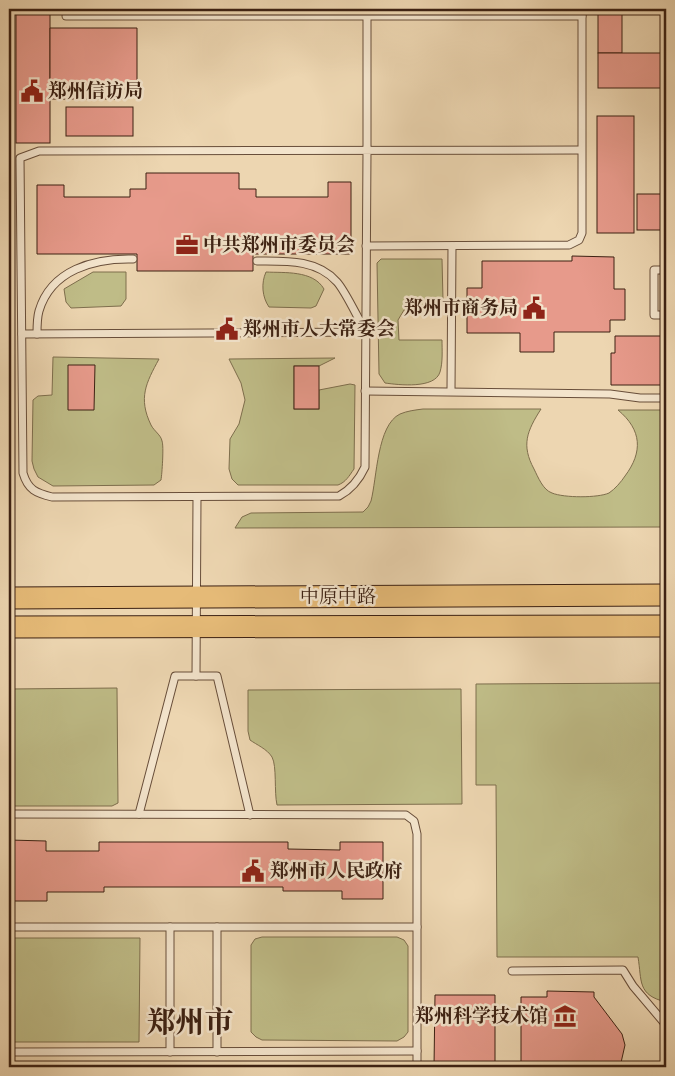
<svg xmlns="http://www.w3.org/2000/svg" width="675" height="1076" viewBox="0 0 675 1076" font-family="'IM FELL DW Pica','Noto Serif SC',serif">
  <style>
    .green { fill: #bfbc87; stroke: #7e6e4d }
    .building { fill: #e79a8b; stroke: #3c2113 }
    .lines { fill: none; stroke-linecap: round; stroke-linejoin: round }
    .service-casing { stroke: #684e3a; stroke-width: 9 }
    .primary-casing { stroke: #3c2113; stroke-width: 23 }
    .service { stroke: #f3e4cc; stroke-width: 7 }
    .primary { stroke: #e6bb78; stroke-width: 21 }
    .labels { text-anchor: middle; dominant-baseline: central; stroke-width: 5; stroke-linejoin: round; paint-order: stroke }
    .poi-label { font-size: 19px; font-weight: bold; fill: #3c2113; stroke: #f3e4cc; text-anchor: start }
    .street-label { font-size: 19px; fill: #3c2113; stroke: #f3e4cc }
    .town-label { font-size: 29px; font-weight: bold; fill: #3c2113; stroke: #f3e4cc }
  </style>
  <rect width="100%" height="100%" fill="#edd6b1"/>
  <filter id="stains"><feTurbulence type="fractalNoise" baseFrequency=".004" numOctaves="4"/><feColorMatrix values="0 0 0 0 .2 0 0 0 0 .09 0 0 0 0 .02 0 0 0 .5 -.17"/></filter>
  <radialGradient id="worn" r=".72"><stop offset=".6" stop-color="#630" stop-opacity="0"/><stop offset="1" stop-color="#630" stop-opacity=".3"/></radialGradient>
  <g class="green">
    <path d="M381 259H442L443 300H427V310H404L398 320 399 340H442C442 350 443 362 440 372 435 389 399 385 385 383L379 374 377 263Z"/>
    <path d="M93 272H126V299L121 306 71 308 66 302 64 289Z"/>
    <path d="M266 272C284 273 313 270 324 289L316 306 311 308 269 307C262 297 261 283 266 272Z"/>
    <path d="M53 357 159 359C146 383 138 398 151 425 154 431 161 435 162 441 164 446 162 474 161 480L154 485 53 486 38 477 34 469 32 461 33 400 38 396 52 395Z"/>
    <path d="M335 358 319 366H294V409H319V390L350 384 355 385 354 469C349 476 346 482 338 485H238L232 479 229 469 230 439 239 424 245 400 241 383 229 359Z"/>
    <path d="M423 409H541C527 431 521 445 534 469 538 477 543 490 552 493 564 498 598 498 609 493 615 489 621 482 625 476 643 452 642 430 618 410H666V527L235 528 242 517 251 513 363 512 368 507 371 501C377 478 377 425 400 414 407 411 415 410 423 409Z"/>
    <path d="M666 683V1002C637 995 642 981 638 957H497L496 785H476V684Z"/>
    <path d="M117 688 118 803 112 806H9V689Z"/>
    <path d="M461 689 462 804 277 805C274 792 277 766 272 757 267 749 257 745 250 740L248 731V690Z"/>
    <path d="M262 937H397L404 940 408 946V1032L404 1037 397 1041 262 1040 256 1037 251 1032V945L255 939Z"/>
    <path d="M9 938H140L139 1042H9Z"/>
  </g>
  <g class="building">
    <rect x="16" y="9" width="34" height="134"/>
    <rect x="598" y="9" width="24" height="44"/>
    <path d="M50 28H137V89H122V99H50Z"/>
    <rect x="598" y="53" width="68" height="35"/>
    <rect x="66" y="107" width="67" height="29"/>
    <rect x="597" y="116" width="37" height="117"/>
    <path d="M146 173H239V189H256V197H328V182H351V254H253V271H137V254H37V185H64V197H130V189H146Z"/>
    <rect x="637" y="194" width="29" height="36"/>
    <path d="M572 256 614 257V289H625V320H610V332H554V352H520V333H467V288H482V261H572Z"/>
    <path d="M615 336H666V385H611V353H615Z"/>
    <path d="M68 365H95L94 410H68Z"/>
    <rect x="294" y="366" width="25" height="43"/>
    <path d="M9 840 46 841V851H99V842H288V849L340 850V842H383V899H342V891H283V887H104V892H47V901H9Z"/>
    <path d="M547 991 594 992V997L622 1034 625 1045 620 1067H521V997H547Z"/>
    <path d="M435 995H495V1067H434Z"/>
  </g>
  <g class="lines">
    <defs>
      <g id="service">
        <path d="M66 16H582"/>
        <path d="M367 16V151L365 467C359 480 352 489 339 496L52 497C36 493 28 490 23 473L20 158 39 151 581 150"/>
        <path d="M366 246 569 245 579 240 582 233V9"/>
        <path d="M666 270H654V315H666"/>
        <path d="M22 334 366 332C358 319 346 292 337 282 317 259 285 261 257 261"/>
        <path d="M37 334C37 326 37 318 39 311 51 270 94 258 133 259"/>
        <path d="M365 391 610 394 640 398H666"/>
        <path d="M451 391 452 246"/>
        <path d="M196 676 197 497"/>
        <path d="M9 814 406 815 414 821 417 834V1067"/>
        <path d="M139 814 175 676H217L250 815"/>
        <path d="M9 927H417"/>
        <path d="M170 927V1052"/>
        <path d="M217 927V1052"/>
        <path d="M512 971 623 970 633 986 666 1025"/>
        <path d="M9 1052 417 1051"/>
      </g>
      <g id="primary">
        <path d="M9 598 666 595"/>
        <path d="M9 627 666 626"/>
      </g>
    </defs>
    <use href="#service" class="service-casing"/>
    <use href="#primary" class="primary-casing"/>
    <use href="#service" class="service"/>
    <use href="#primary" class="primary"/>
  </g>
  <defs>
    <symbol id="civic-bare" viewBox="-9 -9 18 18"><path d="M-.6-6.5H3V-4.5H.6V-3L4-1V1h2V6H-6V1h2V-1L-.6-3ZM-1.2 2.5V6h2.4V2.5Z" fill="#8f2418" stroke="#f3e4cc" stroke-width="2.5" paint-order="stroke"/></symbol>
    <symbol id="office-bare" viewBox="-9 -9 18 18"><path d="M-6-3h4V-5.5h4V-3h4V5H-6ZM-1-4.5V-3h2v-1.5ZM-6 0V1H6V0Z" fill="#8f2418" stroke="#f3e4cc" stroke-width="2.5" paint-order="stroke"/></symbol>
    <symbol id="museum-bare" viewBox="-9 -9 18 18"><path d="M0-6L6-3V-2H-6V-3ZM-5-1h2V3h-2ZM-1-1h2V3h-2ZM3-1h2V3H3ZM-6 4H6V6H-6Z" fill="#8f2418" stroke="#f3e4cc" stroke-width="2.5" paint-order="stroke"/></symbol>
  </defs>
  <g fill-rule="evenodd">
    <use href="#civic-bare" x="16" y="75" width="32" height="32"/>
    <use href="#office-bare" x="171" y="229" width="32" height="32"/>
    <use href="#civic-bare" x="518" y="292" width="32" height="32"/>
    <use href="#civic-bare" x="211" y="313" width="32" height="32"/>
    <use href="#civic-bare" x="237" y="855" width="32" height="32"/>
    <use href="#museum-bare" x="549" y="1000" width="32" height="32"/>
  </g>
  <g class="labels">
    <g class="poi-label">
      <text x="48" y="91">郑州信访局</text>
      <text x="203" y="245">中共郑州市委员会</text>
      <text x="518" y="308" text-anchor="end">郑州市商务局</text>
      <text x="243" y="329">郑州市人大常委会</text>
      <text x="270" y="871">郑州市人民政府</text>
      <text x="548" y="1016" text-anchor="end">郑州科学技术馆</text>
    </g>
    <g class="street-label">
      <text x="338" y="597">中原中路</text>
    </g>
    <g class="town-label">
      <text x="190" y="1024">郑州市</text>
    </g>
  </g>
  <rect width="675" height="1076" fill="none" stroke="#edd6b1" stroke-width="30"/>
  <rect x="10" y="10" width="655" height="1056" fill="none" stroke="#3c2113" stroke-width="2.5"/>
  <rect x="15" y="15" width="645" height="1046" fill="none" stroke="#3c2113"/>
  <rect width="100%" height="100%" filter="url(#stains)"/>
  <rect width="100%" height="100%" fill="url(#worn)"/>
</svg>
